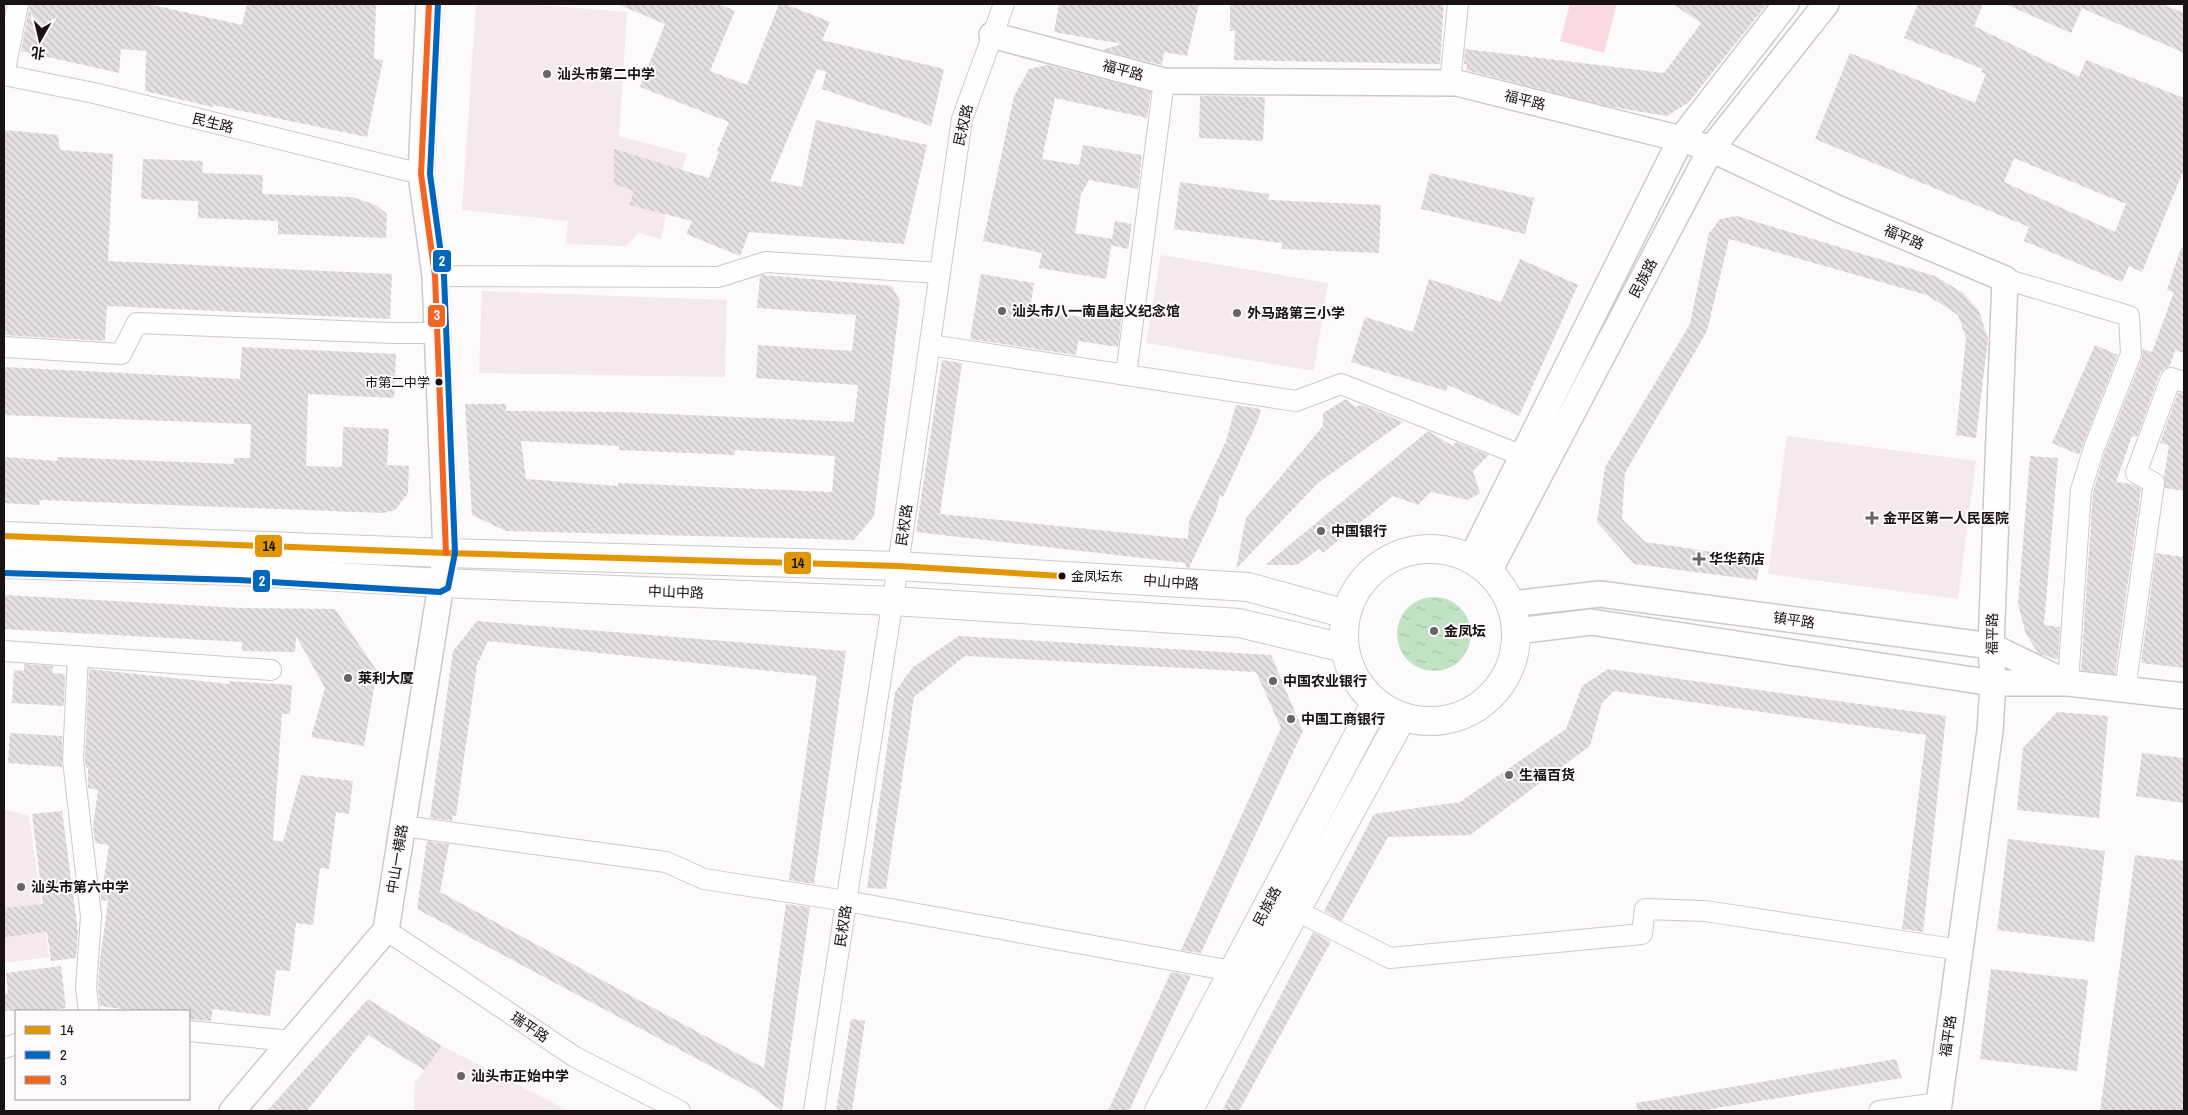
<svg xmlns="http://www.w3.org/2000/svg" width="2188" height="1115" viewBox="0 0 2188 1115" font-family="'Archivo Narrow','Noto Sans SC',sans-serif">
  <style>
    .built { fill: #f5e9eb }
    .park { fill: #fadae0 }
    .water { fill: url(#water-ripples) }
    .building { fill: url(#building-back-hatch); fill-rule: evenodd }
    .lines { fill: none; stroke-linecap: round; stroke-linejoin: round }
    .minor-casing { stroke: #cec8ca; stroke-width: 22 }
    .tertiary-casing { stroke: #cec8ca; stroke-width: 28 }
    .secondary-casing { stroke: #cec8ca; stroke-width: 30 }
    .minor { stroke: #fffefe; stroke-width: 20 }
    .tertiary { stroke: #fffefe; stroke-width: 25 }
    .secondary { stroke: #fffefe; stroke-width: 28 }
    .bus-1-casing { stroke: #fef9fa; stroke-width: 10 }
    .bus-2-casing { stroke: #fef9fa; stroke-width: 10 }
    .bus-3-casing { stroke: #fef9fa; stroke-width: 10 }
    .bus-1 { stroke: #e19702; stroke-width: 6 }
    .bus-2 { stroke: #0065bd; stroke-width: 6 }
    .bus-3 { stroke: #f26522; stroke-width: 6 }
    .poi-dot { fill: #696364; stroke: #fef9fa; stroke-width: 2 }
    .bus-dot { fill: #191112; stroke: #fef9fa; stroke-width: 2 }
    .labels { text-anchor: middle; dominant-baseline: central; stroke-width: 4; stroke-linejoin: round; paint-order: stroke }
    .bus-label { font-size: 13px; fill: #191112; stroke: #fef9fa; text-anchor: end }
    .street-label { font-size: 14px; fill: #191112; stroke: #fef9fa }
    .poi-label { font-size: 14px; font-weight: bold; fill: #191112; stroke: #fef9fa; text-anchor: start }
    .line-badge { stroke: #fef9fa; stroke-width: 2 }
    .badge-label { font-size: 14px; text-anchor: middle; font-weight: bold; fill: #fff }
    .pale-badge-label { font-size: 14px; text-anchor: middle; font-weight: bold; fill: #111 }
  </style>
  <defs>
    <pattern id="water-ripples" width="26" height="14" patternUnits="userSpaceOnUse" patternTransform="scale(1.25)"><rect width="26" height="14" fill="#c1e3c4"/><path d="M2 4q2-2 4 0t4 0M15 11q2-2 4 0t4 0" fill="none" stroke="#a5c2a7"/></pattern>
    <pattern id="building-back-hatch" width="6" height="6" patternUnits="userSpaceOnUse" patternTransform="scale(1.25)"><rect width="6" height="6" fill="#e7e0e1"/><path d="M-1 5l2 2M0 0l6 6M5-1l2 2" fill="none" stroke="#c6bfc0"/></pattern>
  </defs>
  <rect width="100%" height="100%" fill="#fdfafb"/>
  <g class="built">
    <path d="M476 4H524L627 12 619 136 687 154 666 214 661 239 638 233 626 246 566 244 568 221 462 210Z"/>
    <path d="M1161 255 1328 283 1314 371 1146 343Z"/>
    <path d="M482 291 727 300 725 377 479 373Z"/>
    <path d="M1787 436 1976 461 1958 599 1768 574Z"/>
    <path d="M4 809 29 816 49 957 4 963Z"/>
    <path d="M442 1046 569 1111H414L415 1082Z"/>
  </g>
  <path class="park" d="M1570 4H1617L1604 53 1560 41Z"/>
  <circle class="water" cx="1434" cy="634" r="37"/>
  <g class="building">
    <path d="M30 4H148L242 25 247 4H376L374 59 383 60 367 137 213 105 212 107 145 91 146 51 121 49 119 73 21 51Z"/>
    <path d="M617 4H719L735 11 710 71 747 85 779 4H785L830 22 822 40 944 69 931 126 822 89 826 72 817 69 770 181 802 187 816 120 927 145 904 244 749 232 740 256 686 234 692 221 629 205 634 191 614 184V149L709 178 719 152 717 151 729 122 640 87 665 24Z"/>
    <path d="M1059 4H1199L1187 56 1164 52 1162 65 1102 50 1122 44 1054 32Z"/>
    <path d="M1230 4H1444L1440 64 1234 60 1235 31H1230Z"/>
    <path d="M1673 4H1767L1689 102 1667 116 1606 106 1466 70 1467 64H1464L1465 49 1664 73 1701 23Z"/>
    <path d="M1918 4H1983L1974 26 2079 77 2086 60 2184 98V169L2142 272 2129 266 2122 282 2024 241 2029 227 1815 139 1850 53 1975 103 1986 74 1981 72 1983 69 1904 38ZM2014 158 2126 204 2115 232 2004 182Z"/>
    <path d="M2005 4H2162L2184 13V53L2082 8 2071 33Z"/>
    <path d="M1047 65 1151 92 1147 118 1055 98 1042 159 1079 165 1083 145 1142 155 1138 189 1089 180 1081 194 1075 233 1112 239 1115 221 1132 224 1128 249 1111 245 1106 279 1039 268 1042 253 983 241 1014 96 1029 69Z"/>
    <path d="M1200 96 1265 97 1263 141 1199 138Z"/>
    <path d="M4 130 58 135 60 150 113 154 108 261 392 274 390 319 107 306 105 341 4 335Z"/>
    <path d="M143 159 203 161 202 173 263 175 262 194 352 197 376 205 387 214 386 238 278 234V221L198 218V201L141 199Z"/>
    <path d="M1430 173 1534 198 1525 234 1421 209Z"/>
    <path d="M1180 182 1269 194 1268 200 1381 205 1379 253 1282 249V243L1174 229Z"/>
    <path d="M1737 216 1935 276 1963 293 1979 311 1988 339 1976 438 1956 435 1966 338 1958 315 1927 295 1729 239 1707 331 1625 473 1622 519 1645 542 1760 559 1757 580 1634 564 1597 522 1605 467 1690 324 1709 233 1720 219Z"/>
    <path d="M2181 248H2184V353L2175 350 2170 366 2164 369 2160 373 2137 437 2132 436 2116 482 2132 484 2141 489 2115 674 2081 670 2093 492 2105 452 2142 358 2143 349 2152 352 2174 292 2167 290Z"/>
    <path d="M1520 259 1578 285 1519 416 1448 385 1446 391 1351 362 1365 317 1413 332 1429 279 1501 302Z"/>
    <path d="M981 274 1034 283 1030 309 1081 317 1083 305 1122 311 1118 347 1078 341 1076 355 970 339Z"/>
    <path d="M763 275 892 286 900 301 874 516 854 540 506 531 472 515 465 404H506V411L620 412 854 422 858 385 756 378 758 345 852 351 856 315 757 308 760 276ZM521 441 619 446V450L735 455V450L835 456 832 492 618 483V486L526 479Z"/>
    <path d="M2095 345 2118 355 2079 455 2052 443Z"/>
    <path d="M242 347 396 354 394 398 308 394 306 466 342 467 343 427 389 429 387 465 409 466 408 493 395 510 383 513 40 500 39 505 4 503V457L57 461V457L234 464V458H250L251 424 4 415V367L240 379Z"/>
    <path d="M942 360 962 363 940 514 1188 539 1189 521 1226 441 1236 405 1261 409 1257 423 1223 497 1220 494 1216 511 1189 568H1186V563L916 532Z"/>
    <path d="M2178 393 2184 394V491L2165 488 2164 477 2169 445 2160 443Z"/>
    <path d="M1346 399 1355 407 1362 405 1403 422 1318 483 1236 569 1246 518 1323 426V413Z"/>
    <path d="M1428 431 1453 446 1456 442 1489 455 1473 471 1480 493 1468 500 1431 492 1418 505 1393 496 1323 553 1319 549 1297 565H1265Z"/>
    <path d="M2030 456 2058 458 2044 625 2060 627 2058 660 2038 653 2026 634 2018 604Z"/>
    <path d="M2156 553 2184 557V668L2141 663Z"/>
    <path d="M4 595 242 608 335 609 377 671 364 746 311 737 325 688 296 636 295 652 242 651V642L4 629Z"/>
    <path d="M477 621 846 651 814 884 789 880 817 676 488 641 477 665 456 816 453 815 452 821 430 818 453 651Z"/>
    <path d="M959 636 1271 655 1303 731 1201 953 1181 950 1281 728 1256 672 965 656 914 697 886 889 867 888 895 692 913 667Z"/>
    <path d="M24 664 53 666 52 673 65 674 64 706 12 703 14 670 24 671Z"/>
    <path d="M89 669 229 684V681L292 685 290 714H282L273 840 283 842 301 775 353 781 349 814 336 812 329 869 320 868 313 925 296 923 290 971 276 970 270 1016 213 1009 211 1021 189 1019V1011H136L100 1006 98 988 100 960 108 901 101 900V898L109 845 95 843 93 826 98 790 88 788V768H86L85 760Z"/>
    <path d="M1608 669 1946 716 1923 932 1902 929 1926 735 1614 691 1602 703 1590 746 1470 835 1388 837 1342 921 1324 911 1374 814 1460 802 1566 729 1582 686Z"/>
    <path d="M2057 712 2108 716 2099 818 2017 810 2023 748Z"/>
    <path d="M10 733 62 736V767L8 763Z"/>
    <path d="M2142 753 2184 758V803L2136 796Z"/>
    <path d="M62 811 78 931 76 958 51 961 47 932 4 937V908L43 904 32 814Z"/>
    <path d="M2008 839 2105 851 2094 942 1997 930Z"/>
    <path d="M427 841 449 844 440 892 764 1068 786 904 810 907 782 1111 755 1090 417 909Z"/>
    <path d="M2135 855 2184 861V1111H2100Z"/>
    <path d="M1313 932 1331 942 1239 1111H1222Z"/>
    <path d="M61 966 66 1008 38 1011H4V993H8L6 973Z"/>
    <path d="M1991 969 2088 980 2077 1071 1980 1059Z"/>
    <path d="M1171 972 1191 976 1129 1111H1108Z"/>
    <path d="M368 999 442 1046 424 1070 368 1035 307 1111H267Z"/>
    <path d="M851 1019 865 1021 852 1111H836Z"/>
    <path d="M1896 1059 1902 1078 1699 1111H1637L1636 1103Z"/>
  </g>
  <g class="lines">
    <defs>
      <g id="minor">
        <path d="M4 75 94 93 421 174"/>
        <path d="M4 75 18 4"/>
        <path d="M1450 83 1458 4"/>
        <path d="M435 276 718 277 766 262 940 273"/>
        <path d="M2005 279 2129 316 2131 354 2094 448 2081 490 2068 683"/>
        <path d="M930 345 1296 401 1341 384 1523 456"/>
        <path d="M4 347 121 354 137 323 393 333H437"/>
        <path d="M1126 375 1164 81"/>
        <path d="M4 651 271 670"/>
        <path d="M78 656 73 760 91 916 86 988 89 1011"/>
        <path d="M2130 690 2127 675 2154 483 2136 473 2171 378 2184 382"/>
        <path d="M403 826 666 862 704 879 846 901 1232 971"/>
        <path d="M1295 910 1390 958 1642 934 1645 909 1705 911 1960 950"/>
        <path d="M386 930 575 1057 680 1111"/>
        <path d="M189 1031 291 1041"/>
        <path d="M4 1048 16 1044"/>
        <path d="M814 1111 898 566 962 119 1004 4"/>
        <path d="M1879 1111 1939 1103"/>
      </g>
      <g id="tertiary">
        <path d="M992 35 1164 81 1457 83 1681 139 1711 149 1839 209 2005 279 1991 646 1993 683 1990 731 1938 1111"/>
        <path d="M1471 559 1681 139 1786 4"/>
        <path d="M1489 571 1711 149 1826 4"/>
        <path d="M1511 604 1600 594 1991 646 2061 680"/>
        <path d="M1517 631 1591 622 1993 683H2068L2184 696"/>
        <path d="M232 1111 386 930 446 553 435 276 421 174 429 4"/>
      </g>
      <g id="secondary">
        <path d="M4 536 446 553 898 566 1248 587 1346 614"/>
        <circle cx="1430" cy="635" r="86"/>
        <path d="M4 564 238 571 441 583 893 601 1239 623 1344 648"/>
        <path d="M1159 1111 1376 702"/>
        <path d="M1188 1111 1246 1001 1402 717"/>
      </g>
    </defs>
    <use href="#minor" class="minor-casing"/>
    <use href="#tertiary" class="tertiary-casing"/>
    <use href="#secondary" class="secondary-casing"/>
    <use href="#minor" class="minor"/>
    <use href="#tertiary" class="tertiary"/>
    <use href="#secondary" class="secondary"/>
    <defs>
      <path id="bus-1" d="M4 536 446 553 898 566 1062 576"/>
      <path id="bus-2" d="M4 573 238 580 440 592 448 588 455 553 444 276 430 174 438 4"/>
      <path id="bus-3" d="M429 4 421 174 435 276 446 553"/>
    </defs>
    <use href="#bus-1" class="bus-1-casing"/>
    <use href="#bus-2" class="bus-2-casing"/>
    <use href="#bus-3" class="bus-3-casing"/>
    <use href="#bus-1" class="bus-1"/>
    <use href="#bus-2" class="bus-2"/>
    <use href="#bus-3" class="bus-3"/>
  </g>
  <g class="poi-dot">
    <circle cx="547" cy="74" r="5"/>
    <circle cx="1002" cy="311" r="5"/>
    <circle cx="1237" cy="313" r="5"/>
    <path d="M1869.5 510.5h5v5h5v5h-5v5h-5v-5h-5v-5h5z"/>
    <circle cx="1321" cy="531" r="5"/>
    <path d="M1696.5 551.5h5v5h5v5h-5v5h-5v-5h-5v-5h5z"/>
    <circle cx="1434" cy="631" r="5"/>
    <circle cx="348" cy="678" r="5"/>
    <circle cx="1273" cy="681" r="5"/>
    <circle cx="1291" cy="719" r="5"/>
    <circle cx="1509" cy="775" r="5"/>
    <circle cx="21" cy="887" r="5"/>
    <circle cx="461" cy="1076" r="5"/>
  </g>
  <g class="bus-dot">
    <circle cx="439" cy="382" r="4.5"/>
    <circle cx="1062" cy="576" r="4.5"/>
  </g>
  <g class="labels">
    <g class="bus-label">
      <text x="430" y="382">市第二中学</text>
      <text x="1071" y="576" text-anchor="start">金凤坛东</text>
    </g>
    <g class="street-label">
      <text transform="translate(1123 70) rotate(15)">福平路</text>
      <text transform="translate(1525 100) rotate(14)">福平路</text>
      <text transform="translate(213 123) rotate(14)">民生路</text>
      <text transform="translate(963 125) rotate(-77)">民权路</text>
      <text transform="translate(1904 237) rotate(23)">福平路</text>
      <text transform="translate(1643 278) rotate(-62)">民族路</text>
      <text transform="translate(904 525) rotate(-82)">民权路</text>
      <text transform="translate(1171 582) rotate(4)">中山中路</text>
      <text transform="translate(676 592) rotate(2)">中山中路</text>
      <text transform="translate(1794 620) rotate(8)">镇平路</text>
      <text transform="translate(1992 634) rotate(-89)">福平路</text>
      <text transform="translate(397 859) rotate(-81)">中山一横路</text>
      <text transform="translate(1267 906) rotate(-62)">民族路</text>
      <text transform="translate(843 926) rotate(-81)">民权路</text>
      <text transform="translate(530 1027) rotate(34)">瑞平路</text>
      <text transform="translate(1948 1036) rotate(-82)">福平路</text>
    </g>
    <g class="poi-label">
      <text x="557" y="74">汕头市第二中学</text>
      <text x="1012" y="311">汕头市八一南昌起义纪念馆</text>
      <text x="1247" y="313">外马路第三小学</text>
      <text x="1883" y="518">金平区第一人民医院</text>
      <text x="1331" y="531">中国银行</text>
      <text x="1709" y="559">华华药店</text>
      <text x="1444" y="631">金凤坛</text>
      <text x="358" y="678">莱利大厦</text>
      <text x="1283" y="681">中国农业银行</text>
      <text x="1301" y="719">中国工商银行</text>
      <text x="1519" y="775">生福百货</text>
      <text x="31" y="887">汕头市第六中学</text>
      <text x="471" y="1076">汕头市正始中学</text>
    </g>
  </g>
  <g class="line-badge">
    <rect x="432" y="249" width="20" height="24" rx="5" fill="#0065bd"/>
    <rect x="427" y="304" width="19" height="24" rx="5" fill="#f26522"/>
    <rect x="254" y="534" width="29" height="24" rx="5" fill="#e19702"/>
    <rect x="783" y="551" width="29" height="24" rx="5" fill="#e19702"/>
    <rect x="252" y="569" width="19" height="24" rx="5" fill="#0065bd"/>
  </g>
  <g class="badge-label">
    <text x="442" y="266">2</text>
    <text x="437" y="320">3</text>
    <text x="262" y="586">2</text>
  </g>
  <g class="pale-badge-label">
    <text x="269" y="551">14</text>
    <text x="798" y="568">14</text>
  </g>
  <rect width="2188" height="1115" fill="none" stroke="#191112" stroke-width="10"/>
  <rect x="15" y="1010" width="175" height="90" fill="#fef9fa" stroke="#a29c9d"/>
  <rect x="25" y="1026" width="25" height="8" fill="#e19702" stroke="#a29c9d"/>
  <text x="60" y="1035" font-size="15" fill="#191112">14</text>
  <rect x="25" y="1051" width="25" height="8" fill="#0065bd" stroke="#a29c9d"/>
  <text x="60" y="1060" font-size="15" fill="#191112">2</text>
  <rect x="25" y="1076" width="25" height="8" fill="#f26522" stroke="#a29c9d"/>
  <text x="60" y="1085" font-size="15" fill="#191112">3</text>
  <g transform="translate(40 40) rotate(188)" stroke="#fef9fa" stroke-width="4" paint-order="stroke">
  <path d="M0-4L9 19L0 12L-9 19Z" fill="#191112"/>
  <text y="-8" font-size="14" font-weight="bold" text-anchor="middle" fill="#191112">北</text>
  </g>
</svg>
